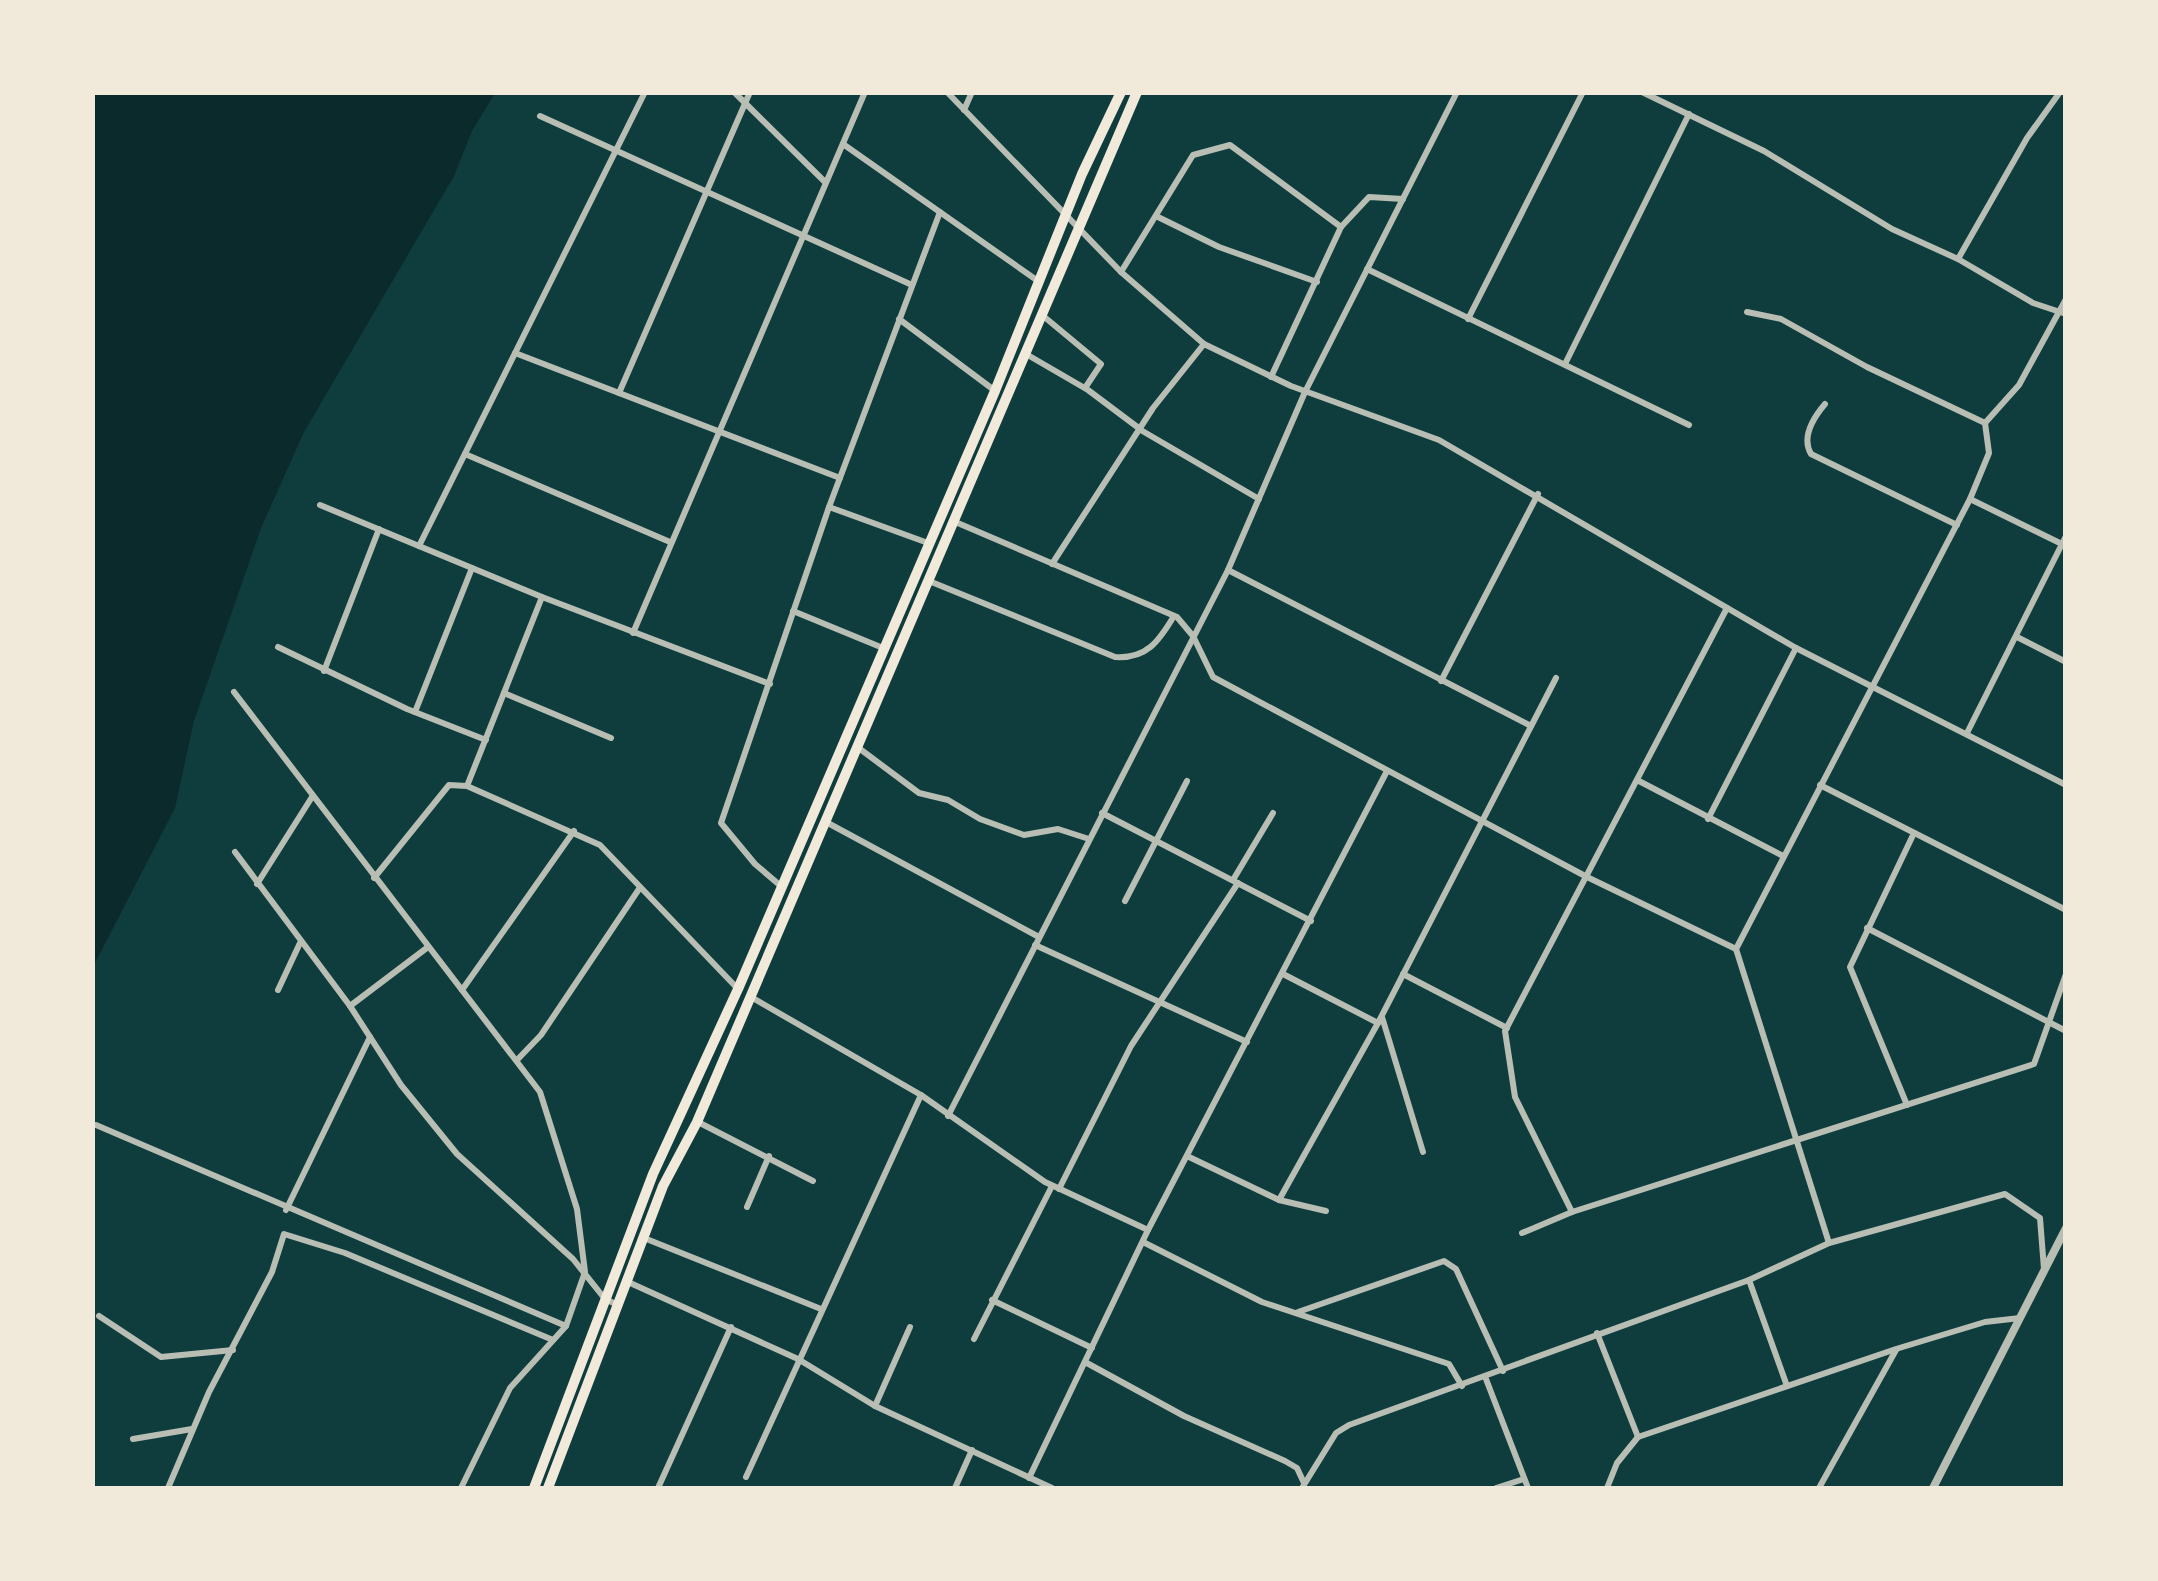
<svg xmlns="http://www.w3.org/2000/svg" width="2158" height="1581" viewBox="0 0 2158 1581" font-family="'Varela Round',sans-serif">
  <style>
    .water { fill: #0a2a2b }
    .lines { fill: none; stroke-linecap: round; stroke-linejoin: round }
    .minor { stroke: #b8beb3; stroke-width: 6 }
    .tertiary { stroke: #b8beb3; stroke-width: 8 }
    .trunk { stroke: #f1e9da; stroke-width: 10 }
  </style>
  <rect width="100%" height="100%" fill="#0f3d3e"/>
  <path class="water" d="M93 92 495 93 472 131 454 176 304 432 261 528 194 721 175 808 93 967Z"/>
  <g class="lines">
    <g class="minor">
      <path d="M734 92 825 182"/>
      <path d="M947 92 1121 272 1204 344 1291 386 1439 440 1796 648 2066 785"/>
      <path d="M1642 92 1764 151 1892 229 1958 259 2033 303 2066 314"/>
      <path d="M964 110 972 92"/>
      <path d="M540 116 912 285"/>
      <path d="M843 144 1038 281"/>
      <path d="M1156 216 1219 247 1317 282"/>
      <path d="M1958 259 2027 138 2060 92"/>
      <path d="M1367 269 1689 425"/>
      <path d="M1121 272 1193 155 1230 145 1341 227"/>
      <path d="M1747 312 1781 319 1867 367 1985 423 1989 453 1970 499 1736 949 1829 1243"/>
      <path d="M1042 315 1101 364 1085 388"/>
      <path d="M899 319 994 390"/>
      <path d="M1468 319 1583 92"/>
      <path d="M515 353 840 478"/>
      <path d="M1026 354 1088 390 1140 429"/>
      <path d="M1565 364 1689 114"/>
      <path d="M1271 377 1341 227 1369 197 1403 199"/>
      <path d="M619 393 750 92"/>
      <path d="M1825 404C1814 417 1801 437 1811 454L1957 525"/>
      <path d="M1985 423 2019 385 2066 299"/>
      <path d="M1139 429 1259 499"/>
      <path d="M465 454 670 542"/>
      <path d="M1970 499 2066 546"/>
      <path d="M320 505 542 597 770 684"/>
      <path d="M829 507 928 543"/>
      <path d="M953 521 1177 617 1193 636 1213 677 1587 877 1736 949"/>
      <path d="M419 546 645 92"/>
      <path d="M1052 564 1153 408 1204 344"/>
      <path d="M1228 570 1531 726"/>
      <path d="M929 581 1115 657C1147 659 1159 641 1174 616"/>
      <path d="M793 611 883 648"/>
      <path d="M633 633 865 92"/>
      <path d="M2017 637 2066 662"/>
      <path d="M278 647 407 709 486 740"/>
      <path d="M324 671 379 529"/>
      <path d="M1441 681 1538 494"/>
      <path d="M234 692 540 1092 577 1209 585 1272 566 1326 510 1388 461 1488"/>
      <path d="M504 693 611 738"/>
      <path d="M415 712 472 568"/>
      <path d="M1967 733 2066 536"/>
      <path d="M856 746 919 793 948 800 980 819 1024 835 1058 829 1089 839"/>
      <path d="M1637 780 1783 856"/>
      <path d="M1820 785 2066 910"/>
      <path d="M467 786 542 597"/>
      <path d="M1102 813 1311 921"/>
      <path d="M1708 819 1796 648"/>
      <path d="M826 822 1039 937"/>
      <path d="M235 852 350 1006"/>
      <path d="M374 878 449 785 467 786 600 845 738 989"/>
      <path d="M1233 880 1273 813"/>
      <path d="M257 884 312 797"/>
      <path d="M782 887 755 864 721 823 829 507 940 212"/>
      <path d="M1125 901 1187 781"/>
      <path d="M1867 928 2066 1031"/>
      <path d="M1035 945 1247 1042"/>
      <path d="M428 947 350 1006 401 1085 457 1154 573 1259 605 1299 618 1305"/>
      <path d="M1283 974 1378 1023"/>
      <path d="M1403 974 1507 1028"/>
      <path d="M278 990 300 943"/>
      <path d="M462 990 574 831"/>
      <path d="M751 997 921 1095 1045 1182 1148 1230"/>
      <path d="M1382 1017 1423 1152"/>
      <path d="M517 1060 541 1035 639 889"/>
      <path d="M1907 1105 1850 967 1914 833"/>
      <path d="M948 1116 1228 570 1305 392 1457 92"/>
      <path d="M698 1122 813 1181"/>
      <path d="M96 1125 566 1326"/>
      <path d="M1187 1156 1279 1200 1326 1211"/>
      <path d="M1059 1189 1131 1046 1238 883"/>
      <path d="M1279 1200 1378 1023 1556 678"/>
      <path d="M747 1207 769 1156"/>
      <path d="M286 1210 370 1037"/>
      <path d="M1572 1212 1515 1097 1505 1031 1727 608"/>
      <path d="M1522 1233 1572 1212 2034 1064 2066 974"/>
      <path d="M644 1238 821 1309"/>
      <path d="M1143 1242 1262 1302 1449 1364 1462 1386"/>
      <path d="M1749 1280 1787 1386"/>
      <path d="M628 1282 798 1359 875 1406 1052 1488"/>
      <path d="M992 1300 1092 1348"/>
      <path d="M1298 1312 1444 1261 1456 1269 1503 1371"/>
      <path d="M99 1316 161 1357 233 1350"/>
      <path d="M1597 1333 1638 1437"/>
      <path d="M974 1339 1052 1186"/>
      <path d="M1085 1362 1184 1416 1285 1461 1297 1468 1304 1483"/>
      <path d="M1486 1379 1528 1488"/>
      <path d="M875 1406 910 1327"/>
      <path d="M133 1439 192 1429"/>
      <path d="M746 1477 921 1095"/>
      <path d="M1029 1478 1148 1230 1387 771"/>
      <path d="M168 1488 209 1392 272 1272 284 1234 345 1253 553 1340"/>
      <path d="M658 1488 731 1327"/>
      <path d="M955 1488 972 1450"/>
      <path d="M1302 1488 1336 1433 1349 1425 1749 1280 1829 1243 2005 1194 2040 1218 2044 1269"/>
      <path d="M1496 1488 1524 1479"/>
      <path d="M1607 1488 1617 1463 1638 1437 1896 1349 1985 1322 2020 1318"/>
      <path d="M1819 1488 1896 1350"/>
    </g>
    <path class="tertiary" d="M1933 1488 2066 1228"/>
    <g class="trunk">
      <path d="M534 1488 653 1174 738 989 995 391 1082 174 1121 92"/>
      <path d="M548 1488 663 1186 697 1122 1137 92"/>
    </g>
  </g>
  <rect width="2158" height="1581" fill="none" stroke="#f1e9da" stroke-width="190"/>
</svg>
